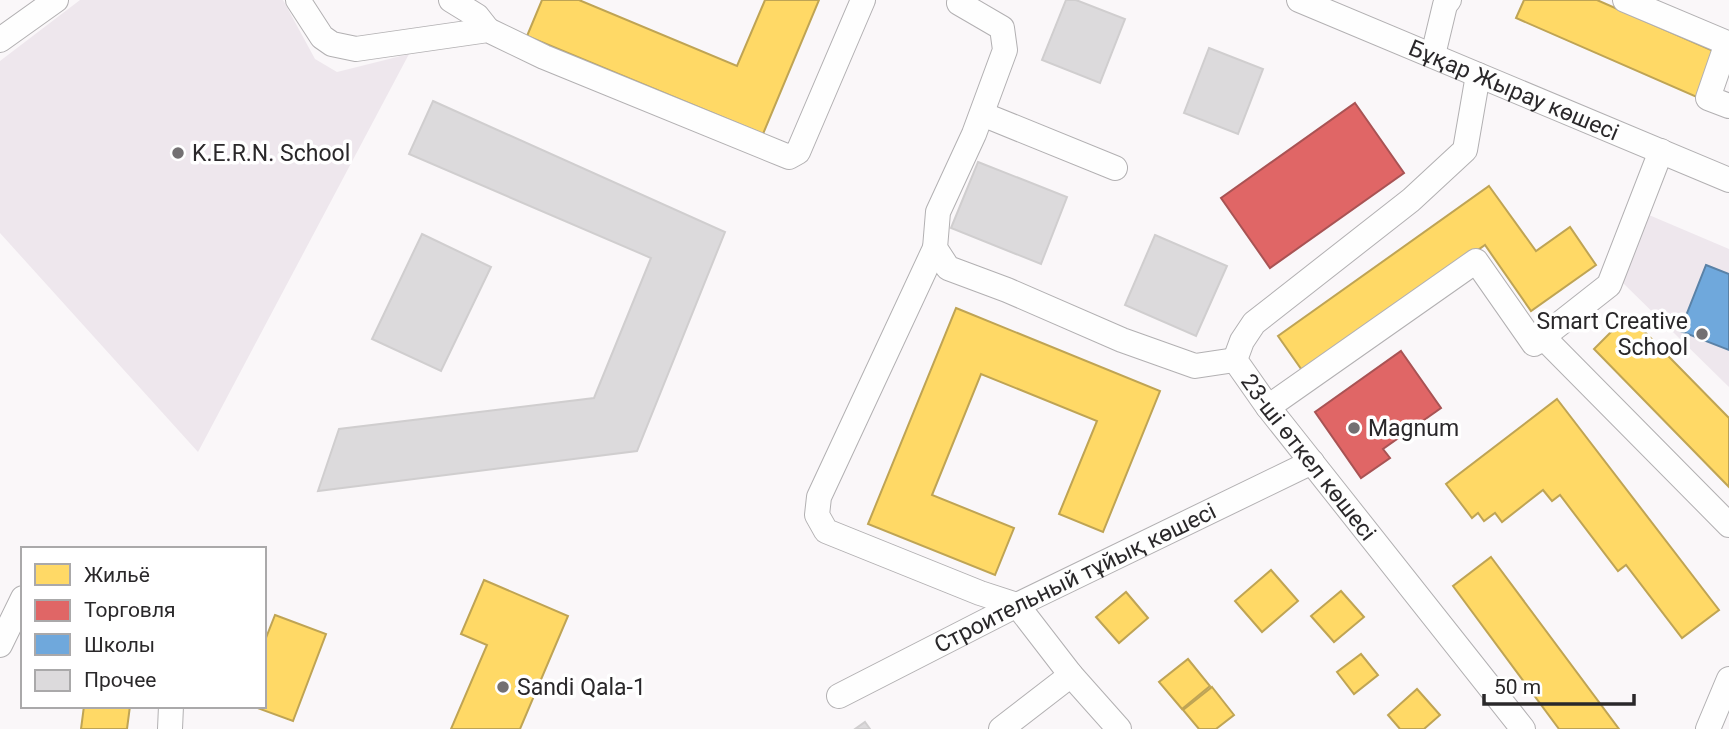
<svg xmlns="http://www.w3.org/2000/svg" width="1729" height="729" viewBox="0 0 1729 729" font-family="Roboto,sans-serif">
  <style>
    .built { fill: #eee7ed }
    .homes { fill: #ffd966; stroke: #bfa454; stroke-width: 2 }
    .shops { fill: #e06666; stroke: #a95354; stroke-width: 2 }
    .schools { fill: #6fa8dc; stroke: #5a82a7; stroke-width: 2 }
    .building { fill: #dcdadc; stroke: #d0cecf; stroke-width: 2 }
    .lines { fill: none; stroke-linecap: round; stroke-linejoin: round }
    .minor-casing { stroke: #b2b0b2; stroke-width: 26 }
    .minor { stroke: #fefefe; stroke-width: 24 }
    .poi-dot { fill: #737072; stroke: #fff; stroke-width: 2.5 }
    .labels { text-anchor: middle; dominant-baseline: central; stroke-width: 7; stroke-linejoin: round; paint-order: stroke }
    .street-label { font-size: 23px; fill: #2a282a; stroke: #fff }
    .poi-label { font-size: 23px; fill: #2a282a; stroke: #fff; text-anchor: start }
  </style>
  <rect width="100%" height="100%" fill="#faf7f9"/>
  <g class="built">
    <path d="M80 0H283L315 59 337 72 409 54 198 452 0 233V61Z"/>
    <path d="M1649 215 1729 249V387L1621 281Z"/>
  </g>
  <g class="homes">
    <path d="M542 0H579L737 66 765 0H819L763 134 527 36Z"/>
    <path d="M1524 0H1597L1718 53 1699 98 1516 18Z"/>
    <path d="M1489 186 1536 251 1570 227 1596 265 1531 311 1485 245 1304 373 1278 336Z"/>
    <path d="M956 308 1160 391 1103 532 1059 514 1097 421 981 374 932 495 1014 528 995 575 868 524Z"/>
    <path d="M1628 315 1729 418V487L1594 349Z"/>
    <path d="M1557 399 1719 610 1682 638 1626 565 1618 571 1560 495 1552 501 1543 490 1502 522 1495 513 1484 521 1478 513 1472 518 1446 484Z"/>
    <path d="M1491 557 1619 729H1559L1453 586Z"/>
    <path d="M1271 570 1298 601 1262 632 1235 601Z"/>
    <path d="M484 580 568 616 520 729H451L487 645 461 634Z"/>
    <path d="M1341 591 1364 617 1334 642 1311 616Z"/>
    <path d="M1126 592 1148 618 1119 643 1096 617Z"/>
    <path d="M275 615 326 634 293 721 252 706H264V643Z"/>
    <path d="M1361 654 1378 675 1354 694 1337 672Z"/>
    <path d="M1188 659 1210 686 1182 709 1159 682Z"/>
    <path d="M1212 687 1234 715 1216 729H1199L1183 710Z"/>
    <path d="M1417 689 1440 715 1424 729H1400L1388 715Z"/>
    <path d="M84 706H130L127 729H81Z"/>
  </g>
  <g class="shops">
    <path d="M1355 103 1404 173 1270 268 1221 198Z"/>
    <path d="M1401 351 1441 408 1383 449 1390 458 1361 478 1315 412Z"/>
  </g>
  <path class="schools" d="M1706 265 1729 274V350L1680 331Z"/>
  <g class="building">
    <path d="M1066 0H1076L1125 19 1100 83 1042 60Z"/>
    <path d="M1209 48 1263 69 1238 134 1184 113Z"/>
    <path d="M433 101 725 232 637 451 318 491 339 429 594 398 651 258 409 154Z"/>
    <path d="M978 162 1067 197 1041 264 951 228Z"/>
    <path d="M422 234 491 267 441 371 372 339Z"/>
    <path d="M1155 235 1227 266 1196 336 1125 305Z"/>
    <path d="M865 722 870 729H855Z"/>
  </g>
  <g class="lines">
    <defs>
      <g id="minor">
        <path d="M298 0 322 37 332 44 356 49 488 30 544 57 789 157 798 152 801 145 863 0"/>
        <path d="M451 0 477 16 488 30"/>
        <path id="s1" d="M1299 0 1729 180"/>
        <path d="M1625 0 1727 43 1708 98 1729 106"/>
        <path d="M959 3 1002 28 1005 50 974 134 938 212 935 248 948 268 1007 290 1122 340 1195 366 1235 360"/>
        <path d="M0 40 56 0"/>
        <path d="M1433 55 1445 5 1449 0"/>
        <path id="s2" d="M1478 75 1465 150 1411 200 1254 323 1242 341 1235 360 1268 407 1523 729"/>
        <path d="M982 114 1115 168"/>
        <path d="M935 248 819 497 817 515 826 531 980 593 1017 605 1071 675 1119 729"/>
        <path d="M1543 337 1729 525"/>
        <path d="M1268 407 1476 261 1534 344 1609 285 1661 151"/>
        <path d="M0 645 23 598"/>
        <path id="s3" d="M839 696 1017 605 1312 462"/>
        <path d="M170 729 171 706"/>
        <path d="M1001 729 1071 675"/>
        <path d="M1708 729 1729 679"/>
      </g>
    </defs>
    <use href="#minor" class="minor-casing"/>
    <use href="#minor" class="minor"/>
  </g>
  <g class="poi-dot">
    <circle cx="178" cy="153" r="7"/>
    <circle cx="1702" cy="334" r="7"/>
    <circle cx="1354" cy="428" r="7"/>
    <circle cx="503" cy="687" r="7"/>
  </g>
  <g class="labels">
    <g class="street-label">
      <text stroke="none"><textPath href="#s1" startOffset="233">Бұқар Жырау көшесі</textPath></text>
      <text stroke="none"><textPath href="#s2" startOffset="513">23-ші өткел көшесі</textPath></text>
      <text stroke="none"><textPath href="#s3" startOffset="264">Строительный тұйық көшесі</textPath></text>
    </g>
    <g class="poi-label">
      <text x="192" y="153">K.E.R.N. School</text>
      <text x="1688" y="321" text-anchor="end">Smart Creative<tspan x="1688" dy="26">School</tspan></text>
      <text x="1368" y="428">Magnum</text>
      <text x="517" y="687">Sandi Qala-1</text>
    </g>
  </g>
  <rect x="21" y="547" width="245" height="161" fill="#ffffff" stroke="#aaa9aa" stroke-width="2"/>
  <rect x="35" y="564" width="35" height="21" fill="#ffd966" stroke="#aaa9aa" stroke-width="2"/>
  <text x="84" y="582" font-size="21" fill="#2a282a">Жильё</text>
  <rect x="35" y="600" width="35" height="21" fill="#e06666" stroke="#aaa9aa" stroke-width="2"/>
  <text x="84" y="617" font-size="21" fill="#2a282a">Торговля</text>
  <rect x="35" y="634" width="35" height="21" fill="#6fa8dc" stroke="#aaa9aa" stroke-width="2"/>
  <text x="84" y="652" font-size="21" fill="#2a282a">Школы</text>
  <rect x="35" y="670" width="35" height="21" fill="#dcdadc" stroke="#aaa9aa" stroke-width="2"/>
  <text x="84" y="687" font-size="21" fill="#2a282a">Прочее</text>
  <path d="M1484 694v10h150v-10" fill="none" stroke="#2a282a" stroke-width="3.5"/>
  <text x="1494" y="694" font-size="21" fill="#2a282a" stroke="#ffffff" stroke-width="5" paint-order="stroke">50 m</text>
</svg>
